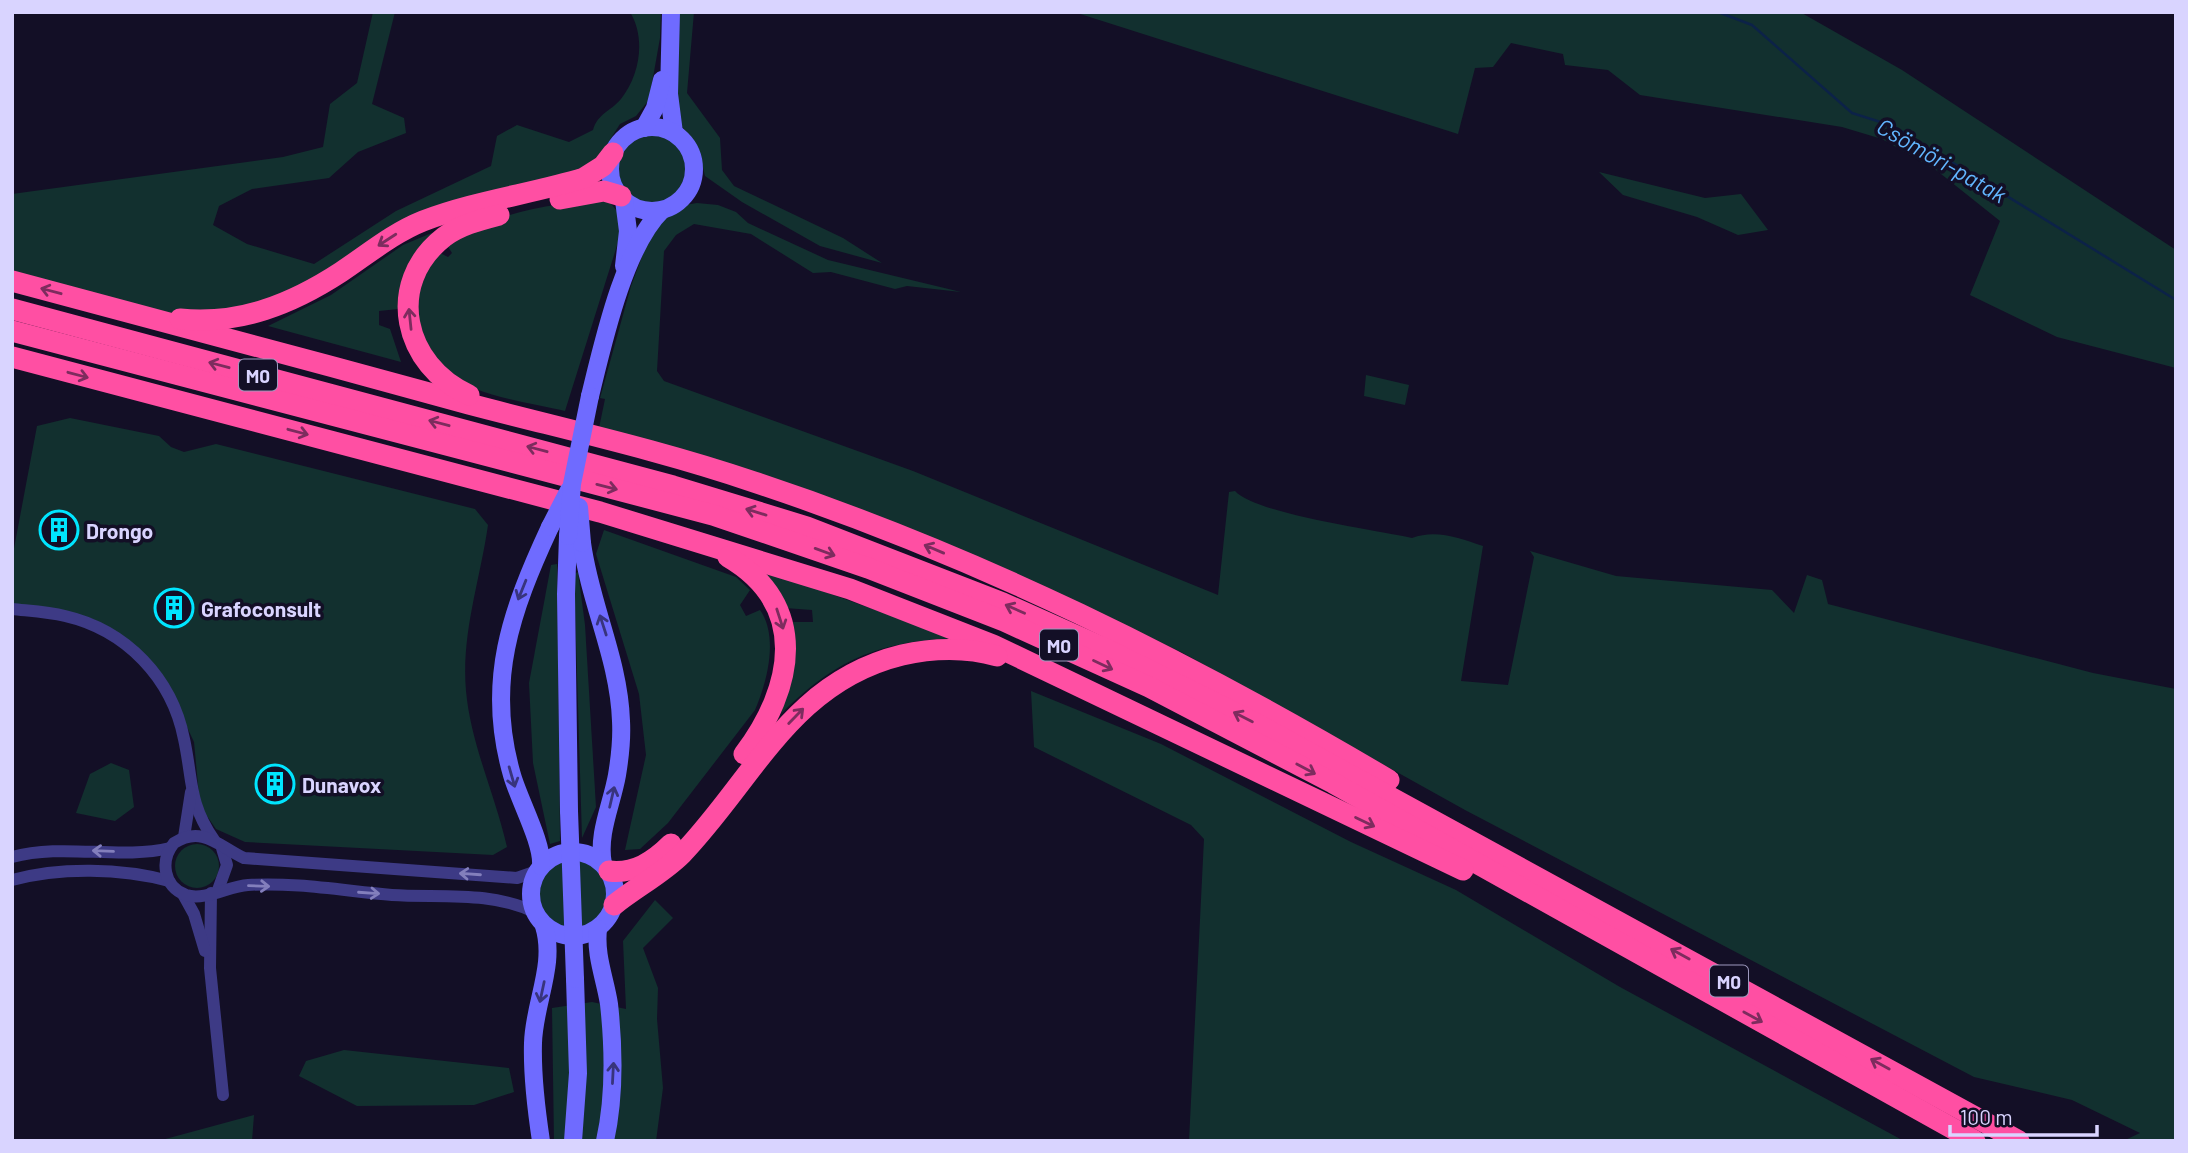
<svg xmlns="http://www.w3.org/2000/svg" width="2188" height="1153" viewBox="0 0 2188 1153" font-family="Barlow,sans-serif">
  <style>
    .green { fill: #12302f }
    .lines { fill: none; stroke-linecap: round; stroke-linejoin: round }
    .stream { stroke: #0c2248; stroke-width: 2.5 }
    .street { stroke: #3d3a85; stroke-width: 12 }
    .secondary { stroke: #6f6bff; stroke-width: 18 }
    .highway { stroke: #ff4fa3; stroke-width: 21 }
    .secondary-bridge { stroke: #6f6bff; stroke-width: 18 }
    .oneway { stroke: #7d2c5e }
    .oneway2 { stroke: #38347d }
    .oneway3 { stroke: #837fbc }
    .labels { text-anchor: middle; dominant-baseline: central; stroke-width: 7; stroke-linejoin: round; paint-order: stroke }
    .shield { fill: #130f26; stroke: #9e99be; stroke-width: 2 }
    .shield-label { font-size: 19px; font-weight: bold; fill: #d9d4ff }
    .poi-label { font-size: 21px; font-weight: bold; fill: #d9d4ff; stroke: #130f26; text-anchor: start }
    .water-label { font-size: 23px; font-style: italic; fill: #62b6ff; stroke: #130f26 }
  </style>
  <rect width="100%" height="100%" fill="#130f26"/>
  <g class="green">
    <path d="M373 12H395L372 104 404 118 406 133 358 152 329 178 252 189 219 206 213 225 247 244 314 264 396 211 491 166 497 136 517 125 569 142 593 130C598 113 610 112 621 99 640 75 646 38 630 12H661L660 38 649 100 636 116 620 124 597 160 580 171 540 181 317 276C288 292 251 310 217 315 168 322 63 287 12 273V194L283 157 323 147 330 104 357 83Z"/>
    <path d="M676 12H694L687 93 720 138 722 170 734 186 843 238 882 263 820 246 742 202 705 176 698 147 679 123 672 91Z"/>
    <path d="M1074 12H1800L1902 70 2176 250V368L2057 337 1970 295 2000 221 1936 170 1882 139 1842 127 1640 95 1608 70 1565 65 1563 54 1511 43 1493 67 1475 68 1458 134Z"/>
    <circle cx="653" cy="170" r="35"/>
    <path d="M1599 172 1705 198 1741 194 1768 230 1738 235 1697 217 1623 195Z"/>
    <path d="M608 200 621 216 620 236 565 411C531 403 474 396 447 373 440 367 435 355 429 346 407 313 419 284 438 252L448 257 452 253 447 245C490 213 555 202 608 200Z"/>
    <path d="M697 203 718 205 736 212 748 223 828 260 961 292 907 286 895 289 831 272 813 273 751 234 694 224 676 235 664 251 657 371 664 381 913 471 1218 595 1229 492 1235 491C1256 514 1375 530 1412 538 1436 529 1459 538 1483 546L1461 681 1508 685 1534 557 1530 551 1616 576 1772 590 1794 613 1807 575 1822 580 1828 604 2093 673 2176 689V1141H2123L2140 1133 2072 1100 1974 1077 1465 810 1183 653 1057 593 599 428 605 399 600 398 631 286 649 238 667 216 685 205Z"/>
    <path d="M434 232C411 250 404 282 398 309L379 311V325L390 329 401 362 268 326 331 295 403 245Z"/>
    <path d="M1366 375 1409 385 1405 405 1364 396Z"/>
    <path d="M70 418 159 436 171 447 184 452 216 444 475 509 488 525C480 581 461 634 466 691 471 745 495 794 507 847L493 855 245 842 216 829 200 806 194 742 164 678 126 638 93 619 12 604V559L37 426Z"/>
    <path d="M604 530 736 577 750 590 740 605 746 616 760 610C779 637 767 682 755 710L668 823 640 849 625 850 646 755 639 694 596 554Z"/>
    <path d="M557 564 560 841 550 844 533 763 529 683 551 565Z"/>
    <path d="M758 568 954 638C877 642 835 660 781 714L791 673 788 622H813L812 610 785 608Z"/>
    <path d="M578 572 585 625 596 807 582 838 574 574Z"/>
    <path d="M1031 691 1161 744 1351 842 1456 890 1620 987 1904 1141H1189L1204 839 1191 825 1034 747Z"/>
    <path d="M111 763 129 770 134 807 115 821 76 813 90 774Z"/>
    <circle cx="197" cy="866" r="22"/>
    <circle cx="573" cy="895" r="35"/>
    <path d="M655 900 673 918 643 948 658 988 657 1019 663 1088 656 1141H554L552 1008 592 1002 626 1009 623 941Z"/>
    <path d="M344 1050 509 1068 514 1092 474 1105 357 1106 299 1076 306 1061Z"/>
    <path d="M254 1115 252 1141H158Z"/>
  </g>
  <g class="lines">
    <path class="stream" d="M1718 12 1752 25 1852 113 1893 126 2176 300"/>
    <g class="street">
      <path d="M12 609C30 611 48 612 65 616 126 630 172 678 184 739 193 780 188 802 214 840"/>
      <path d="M184 837 191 792"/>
      <path d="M12 857C64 843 119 860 170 848"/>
      <path d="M12 880C60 867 121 868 169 881"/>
      <path d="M218 890 227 865 222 848"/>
      <path d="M211 893 210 968 223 1095"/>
      <path d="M183 894 194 914 205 951"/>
      <path d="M534 912C492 891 439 898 392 895 345 891 295 882 248 885 229 886 205 901 186 895 163 887 160 860 174 843 202 825 219 846 244 858L517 878 537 871"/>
    </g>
    <g class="secondary">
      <path d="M671 12 669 94 674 133"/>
      <circle cx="652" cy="169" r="42"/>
      <path d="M644 128 655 108 662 80"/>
      <path d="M624 266 628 231 624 200"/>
      <path d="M590 396C603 343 624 247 662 210"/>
      <path d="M568 536 566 594 569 811"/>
      <path d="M582 543C590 604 619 659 621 721 622 739 620 757 617 775 612 804 597 834 603 864"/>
      <circle cx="573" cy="894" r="42"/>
      <path d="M541 866C543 843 519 800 512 775 485 682 511 611 550 527"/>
      <path d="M598 929C595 956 605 978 609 1004 614 1050 615 1096 605 1141"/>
      <path d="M541 1141C536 1108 532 1076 533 1043 534 1003 556 965 544 926"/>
      <path d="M573 1141 578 1073 575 979"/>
    </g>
    <g class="highway">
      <path d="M560 199 604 191 621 196"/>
      <path d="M12 281C165 322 317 362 469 404 564 429 660 450 754 482 978 556 1186 660 1389 780"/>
      <path d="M12 309 673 486 807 527 1003 603 1104 648 1253 722 2019 1141"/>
      <path d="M180 319C240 325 292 304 341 272 368 254 393 233 423 221 475 201 531 194 584 178L603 166 613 153"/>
      <path d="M12 331 713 515 868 568 1004 621 1149 687 1333 783 1975 1141"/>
      <path d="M12 357 600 512 850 589 993 645 1463 870"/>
      <path d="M469 395C404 366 384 284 444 237 460 225 480 220 499 215"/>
      <path d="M728 557C810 605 794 688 744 754"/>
      <path d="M609 871C634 874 653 862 671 844"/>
      <path d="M614 905C636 887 662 874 682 854 754 779 791 682 902 655 932 648 967 647 997 656"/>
    </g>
    <g class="secondary-bridge">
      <path d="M579 507 582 543"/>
      <path d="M550 527 569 490"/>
      <path d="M568 536 572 484 590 396"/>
      <path d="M569 811 575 979"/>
    </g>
  </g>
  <defs><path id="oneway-shaft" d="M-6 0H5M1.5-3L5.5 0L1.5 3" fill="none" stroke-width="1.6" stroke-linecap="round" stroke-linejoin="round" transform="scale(1.75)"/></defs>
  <g class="oneway">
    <use href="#oneway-shaft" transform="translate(387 240) rotate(147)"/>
    <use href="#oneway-shaft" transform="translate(51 291) rotate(-165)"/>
    <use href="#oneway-shaft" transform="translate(410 319) rotate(-96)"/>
    <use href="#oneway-shaft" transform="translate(219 365) rotate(-165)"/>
    <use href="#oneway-shaft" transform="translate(78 375) rotate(15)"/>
    <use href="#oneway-shaft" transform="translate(439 423) rotate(-165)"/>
    <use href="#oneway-shaft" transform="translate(298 432) rotate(15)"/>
    <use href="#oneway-shaft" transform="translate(537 449) rotate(-165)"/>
    <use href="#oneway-shaft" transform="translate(607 487) rotate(14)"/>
    <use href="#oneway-shaft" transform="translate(756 512) rotate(-163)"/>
    <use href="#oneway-shaft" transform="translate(934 549) rotate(-157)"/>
    <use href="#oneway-shaft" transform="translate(825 552) rotate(20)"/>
    <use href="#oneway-shaft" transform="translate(1015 609) rotate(-156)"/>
    <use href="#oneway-shaft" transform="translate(780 619) rotate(72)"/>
    <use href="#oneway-shaft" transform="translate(1103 665) rotate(25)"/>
    <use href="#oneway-shaft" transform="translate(796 716) rotate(-46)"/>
    <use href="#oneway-shaft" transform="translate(1243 717) rotate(-153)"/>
    <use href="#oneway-shaft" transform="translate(1306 769) rotate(28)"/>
    <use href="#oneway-shaft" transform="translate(1365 822) rotate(26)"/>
    <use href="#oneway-shaft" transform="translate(1680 954) rotate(-151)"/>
    <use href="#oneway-shaft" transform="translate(1753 1017) rotate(29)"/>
    <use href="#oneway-shaft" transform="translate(1880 1064) rotate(-151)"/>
  </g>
  <g class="oneway2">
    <use href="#oneway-shaft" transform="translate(522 590) rotate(112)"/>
    <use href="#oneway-shaft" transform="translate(603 625) rotate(-108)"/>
    <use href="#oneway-shaft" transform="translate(512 777) rotate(74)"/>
    <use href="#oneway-shaft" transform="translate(612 797) rotate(-77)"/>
    <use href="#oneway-shaft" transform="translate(542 992) rotate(102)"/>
    <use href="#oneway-shaft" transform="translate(613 1073) rotate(-87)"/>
  </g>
  <g class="oneway3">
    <use href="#oneway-shaft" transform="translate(103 851) rotate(-178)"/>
    <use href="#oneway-shaft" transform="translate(470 874) rotate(-176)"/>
    <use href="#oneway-shaft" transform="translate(259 886) rotate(2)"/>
    <use href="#oneway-shaft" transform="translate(369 893) rotate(4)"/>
  </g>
  <defs>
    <symbol id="building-ring" viewBox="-11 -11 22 22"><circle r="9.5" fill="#130f26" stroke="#00e5ff" stroke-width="1.5"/><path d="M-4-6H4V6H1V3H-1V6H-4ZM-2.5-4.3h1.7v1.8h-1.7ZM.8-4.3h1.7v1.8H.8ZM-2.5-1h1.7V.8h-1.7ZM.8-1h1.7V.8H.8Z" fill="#00e5ff"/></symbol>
  </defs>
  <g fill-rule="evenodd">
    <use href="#building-ring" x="37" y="508" width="44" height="44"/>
    <use href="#building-ring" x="152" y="586" width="44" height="44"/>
    <use href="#building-ring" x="253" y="762" width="44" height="44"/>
  </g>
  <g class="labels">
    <g class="shield">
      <rect x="239" y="359.5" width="38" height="31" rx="5"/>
      <rect x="1040" y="629.5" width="38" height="31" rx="5"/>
      <rect x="1710" y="965.5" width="38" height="31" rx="5"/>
    </g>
    <g class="shield-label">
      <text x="258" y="375">M0</text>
      <text x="1059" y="645">M0</text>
      <text x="1729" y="981">M0</text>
    </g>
    <g class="poi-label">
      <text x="86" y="530">Drongo</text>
      <text x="201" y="608">Grafoconsult</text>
      <text x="302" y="784">Dunavox</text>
    </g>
    <g class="water-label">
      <text transform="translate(1942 160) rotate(30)">Csömöri-patak</text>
    </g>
  </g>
  <rect width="2188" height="1153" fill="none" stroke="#d9d4ff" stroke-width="28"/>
  <path d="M1950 1125v10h147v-10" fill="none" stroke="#d9d4ff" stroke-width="3.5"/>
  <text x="1960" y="1125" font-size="21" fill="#d9d4ff" stroke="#130f26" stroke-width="5" paint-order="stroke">100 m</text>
</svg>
